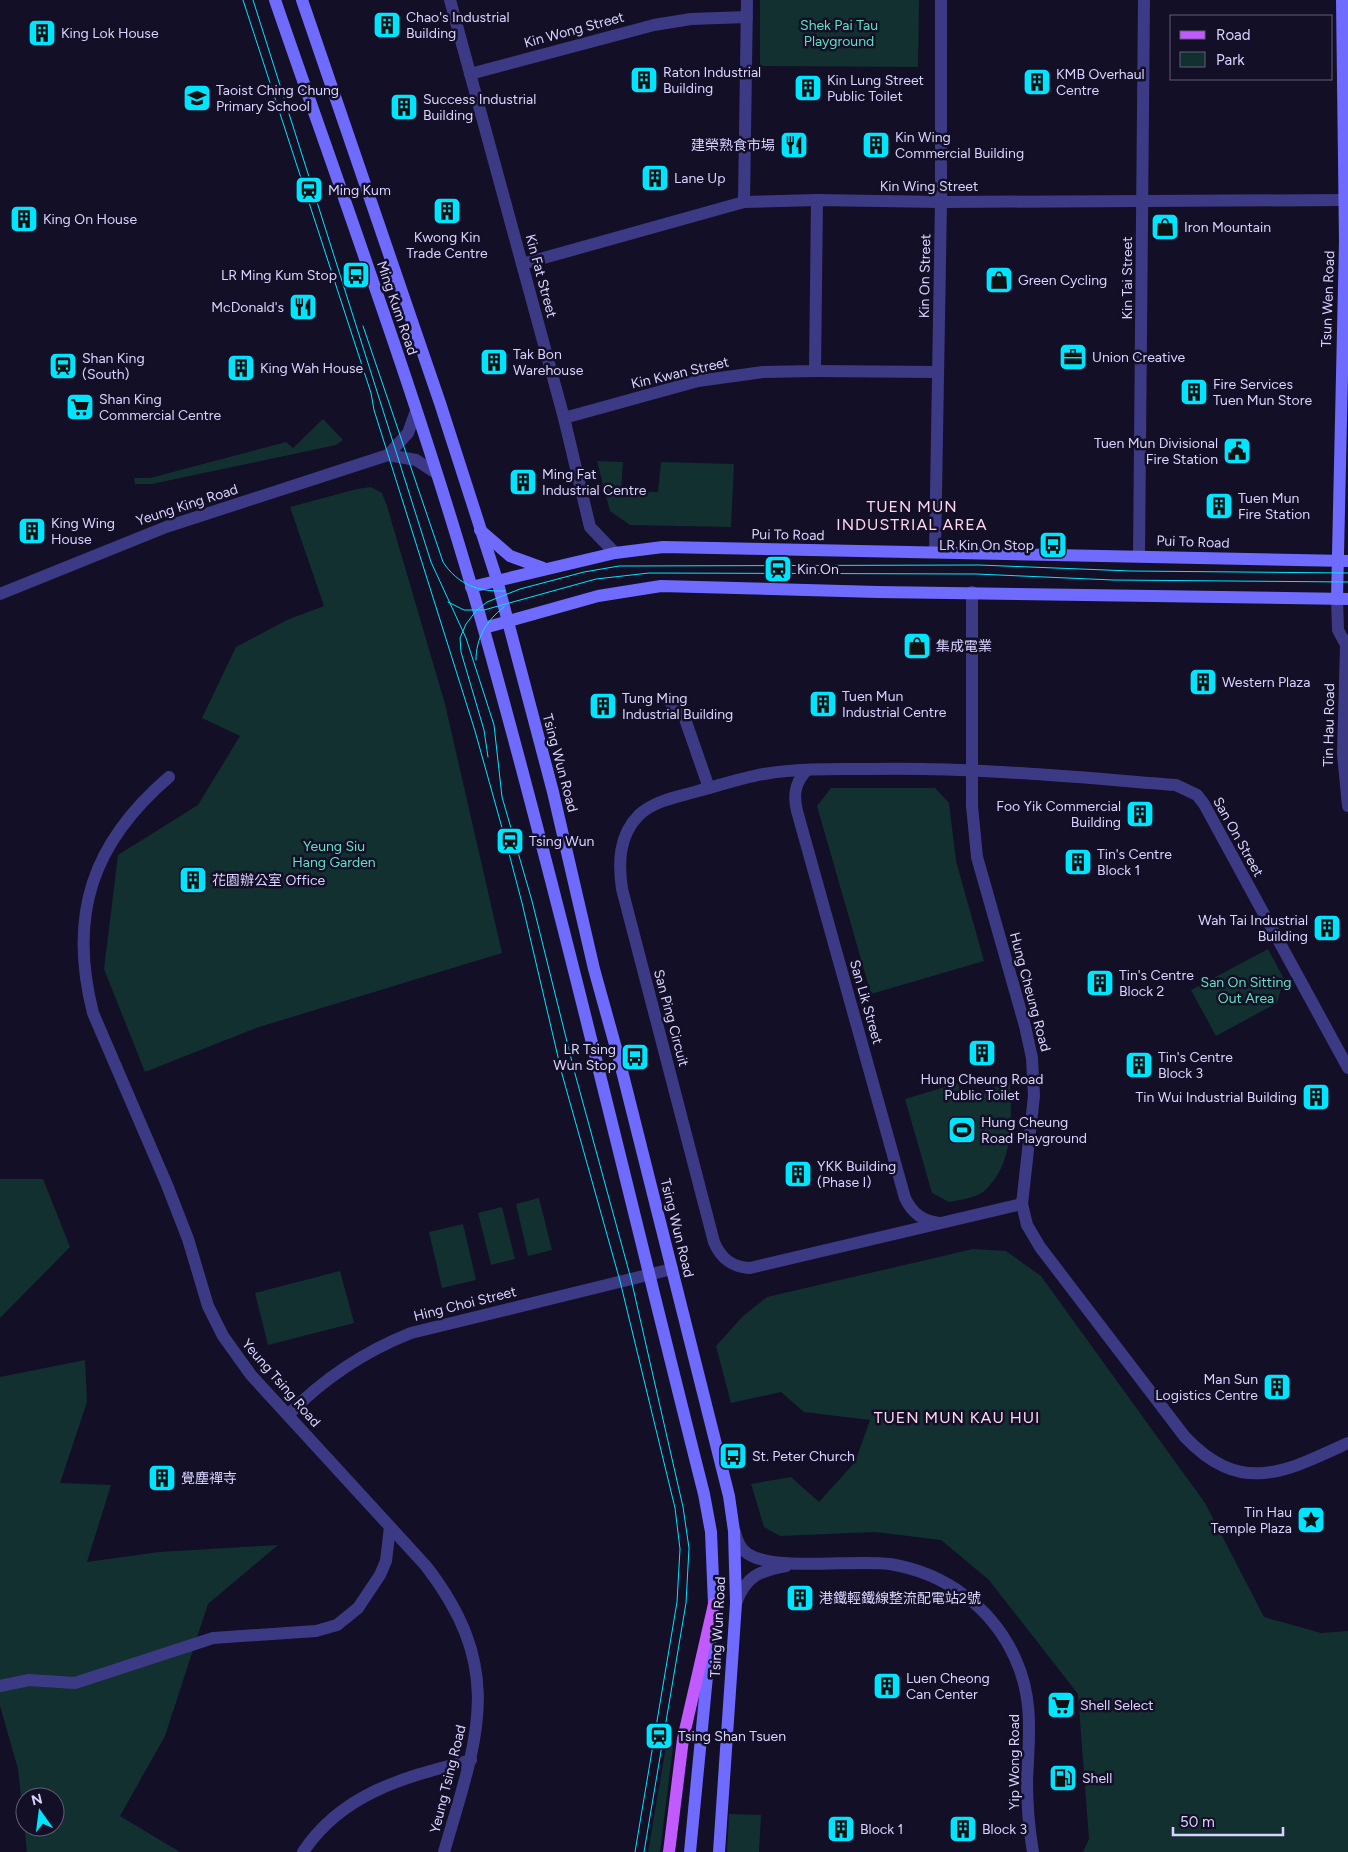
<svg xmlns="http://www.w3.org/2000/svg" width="1348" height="1852" viewBox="0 0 1348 1852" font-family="Figtree,'Noto Sans TC',sans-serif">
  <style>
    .green { fill: #12302f; fill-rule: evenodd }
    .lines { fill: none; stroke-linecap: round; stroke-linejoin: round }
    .street { stroke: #3d3a85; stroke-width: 12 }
    .secondary { stroke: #6f6bff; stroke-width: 12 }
    .primary { stroke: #c25bff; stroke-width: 12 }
    .tram { stroke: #00e5ff; stroke-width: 1 }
    .labels { text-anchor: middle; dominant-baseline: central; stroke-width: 5; stroke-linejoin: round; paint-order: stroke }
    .poi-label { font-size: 14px; fill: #d9d4ff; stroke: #130f26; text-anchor: start }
    .park-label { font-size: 14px; fill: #5fe0c0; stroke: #130f26 }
    .street-label { font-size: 14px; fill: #d9d4ff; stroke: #130f26 }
    .quarter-label { font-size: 16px; letter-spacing: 1px; fill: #ffd6f0; stroke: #130f26 }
  </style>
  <rect width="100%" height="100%" fill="#130f26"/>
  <g class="green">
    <path d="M760 0H919L918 67 760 66Z"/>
    <path d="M323 419 343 440 336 445 152 484H135L134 478H150L286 442 293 448Z"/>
    <path d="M597 461 623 462 621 491 658 492 661 462 734 464 731 527 630 525 610 511Z"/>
    <path d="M371 487 382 493 387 506 445 704 502 953 256 1028 145 1072 104 969 118 855 198 805 240 736 202 718 236 647 287 620 324 606 290 507 357 489Z"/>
    <path d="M831 788H935L949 803 956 861 984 961 871 994 817 806Z"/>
    <path d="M1268 949 1284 979 1277 1003 1216 1036 1191 990Z"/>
    <path d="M958 1083 962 1096 1010 1083C1012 1120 1014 1166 983 1192 975 1198 959 1200 949 1202L932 1193 905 1099Z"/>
    <path d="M0 1179H43L70 1247 0 1318Z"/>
    <path d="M539 1198 552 1250 528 1256 516 1204Z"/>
    <path d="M502 1207 515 1259 491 1265 478 1213Z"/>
    <path d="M463 1224 476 1280 442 1288 429 1232Z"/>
    <path d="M973 1249 1006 1251 1041 1276 1205 1503 1264 1617 1321 1633 1348 1631V1852H1083L1089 1839 1078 1694 989 1580 941 1540 875 1532 780 1536 764 1527 751 1484 791 1477 819 1502 855 1462 870 1420 804 1412 781 1392 731 1403 716 1346 743 1316 767 1297Z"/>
    <path d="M340 1271 354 1323 268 1345 255 1293Z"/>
    <path d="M85 1360 87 1402 60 1483 111 1485 87 1562 159 1552 278 1545 208 1604 165 1736 120 1816 180 1852H27L18 1769 0 1706V1377ZM25 1797H55V1827H25Z"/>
    <path d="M666 1746 673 1747 660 1852H648Z"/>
    <path d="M729 1814 761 1815 759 1852H727Z"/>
  </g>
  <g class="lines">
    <g class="street">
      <path d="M450 0 564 418 590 527 615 553"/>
      <path d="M470 74 654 25 691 19 747 17"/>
      <path d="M744 202 747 0"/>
      <path d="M522 264 744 202 817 200 941 202 1348 200"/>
      <path d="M815 371 937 372"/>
      <path d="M564 418 698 381 763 372 815 371 817 200"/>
      <path d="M388 455 416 460 436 473"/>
      <path d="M935 552 941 202V0"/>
      <path d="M1139 556 1144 0"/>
      <path d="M972 592V806L977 857 1025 1026 1032 1058 1034 1096 1022 1204 1027 1225 1040 1247 1185 1437C1241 1496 1285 1472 1348 1443"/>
      <path d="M0 594 166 527 388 455 408 433 416 411"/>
      <path d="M1337 599 1338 630 1346 645"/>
      <path d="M1348 641 1346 645 1343 754 1348 806"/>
      <path d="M668 700 684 716 709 788"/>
      <path d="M807 770C795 782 793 795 797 811L905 1198C912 1213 922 1221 939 1223"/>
      <path d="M169 777C92 843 68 915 93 1013L167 1185 188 1239 208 1306 223 1336 251 1375 426 1566C507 1671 477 1738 444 1852"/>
      <path d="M1022 1204 750 1268C732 1267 721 1259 714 1242L622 889C618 862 619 835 639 815 655 800 678 797 698 791 720 785 742 778 764 774 799 768 835 769 870 769 973 767 1074 777 1176 785L1197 795 1204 804 1348 1068"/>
      <path d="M288 1415C324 1378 363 1352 411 1333L672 1269"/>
      <path d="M735 1532C737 1541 740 1549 748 1554 776 1572 854 1559 890 1564 945 1573 992 1607 1015 1658 1034 1698 1029 1738 1027 1780 1027 1804 1029 1829 1033 1852"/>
      <path d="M736 1603C746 1576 759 1571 786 1566"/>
      <path d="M0 1686 29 1680 75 1683 213 1638 316 1631 337 1625 358 1608 380 1575 386 1561 390 1527"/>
      <path d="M303 1852C343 1792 406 1777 471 1760"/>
    </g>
    <g class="secondary">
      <path d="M275 0C347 209 424 417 484 630 564 916 631 1206 704 1494L711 1532 714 1604 690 1852"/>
      <path d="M302 0 440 403 497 580 553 792 594 969 619 1059 729 1496 734 1531 736 1603 719 1852"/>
      <path d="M480 530 510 556 543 568"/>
      <path d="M471 587 615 553 663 547 1348 561"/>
      <path d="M1337 599 1345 241 1342 0"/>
      <path d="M484 628 598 596 661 586 878 592 1348 599"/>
    </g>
    <path class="primary" d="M669 1852 683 1739 714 1604"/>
    <g class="tram">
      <path d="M243 0 371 393 374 410 475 731 506 842 522 903 562 1074 620 1281 675 1508 680 1549 677 1602 635 1852"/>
      <path d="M253 0 431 562 466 638 494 725 502 797 532 901 574 1070 631 1279 683 1507 689 1548 686 1603 644 1852"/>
      <path d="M363 326 443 562C458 585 479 592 505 591"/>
      <path d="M448 602 464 610H484L596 579 649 573 976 574 1113 580 1348 582"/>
      <path d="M476 660C476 638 486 621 504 607"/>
      <path d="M488 757 484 730 461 652 460 638 466 624 476 611 487 602 520 589 584 572 619 566 979 565 1131 571 1348 573"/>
    </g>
  </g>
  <defs>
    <symbol id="building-square" viewBox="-11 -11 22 22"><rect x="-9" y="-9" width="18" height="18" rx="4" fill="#00e5ff" stroke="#130f26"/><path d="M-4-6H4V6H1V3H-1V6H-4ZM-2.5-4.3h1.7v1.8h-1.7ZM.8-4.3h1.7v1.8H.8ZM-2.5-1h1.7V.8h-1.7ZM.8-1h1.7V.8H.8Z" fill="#111"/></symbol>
    <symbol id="school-square" viewBox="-11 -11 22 22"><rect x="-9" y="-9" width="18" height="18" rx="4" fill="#00e5ff" stroke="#130f26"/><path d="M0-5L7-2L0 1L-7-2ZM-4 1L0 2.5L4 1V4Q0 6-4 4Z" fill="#111"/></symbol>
    <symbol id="restaurant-square" viewBox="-11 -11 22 22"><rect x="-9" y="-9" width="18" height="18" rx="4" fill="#00e5ff" stroke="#130f26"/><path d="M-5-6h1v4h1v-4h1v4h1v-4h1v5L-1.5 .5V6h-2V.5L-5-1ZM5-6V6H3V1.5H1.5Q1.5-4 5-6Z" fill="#111"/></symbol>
    <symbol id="station-square" viewBox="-11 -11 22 22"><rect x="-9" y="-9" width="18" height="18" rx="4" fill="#00e5ff" stroke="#130f26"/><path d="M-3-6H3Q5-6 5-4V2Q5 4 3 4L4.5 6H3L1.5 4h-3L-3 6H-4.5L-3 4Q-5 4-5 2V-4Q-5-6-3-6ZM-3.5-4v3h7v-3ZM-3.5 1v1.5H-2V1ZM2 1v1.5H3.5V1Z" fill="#111"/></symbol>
    <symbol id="shop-square" viewBox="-11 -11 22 22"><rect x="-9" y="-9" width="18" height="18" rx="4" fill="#00e5ff" stroke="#130f26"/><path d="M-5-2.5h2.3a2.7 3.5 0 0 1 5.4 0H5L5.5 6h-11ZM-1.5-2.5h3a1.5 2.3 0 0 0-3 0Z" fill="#111"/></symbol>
    <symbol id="bus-square" viewBox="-11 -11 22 22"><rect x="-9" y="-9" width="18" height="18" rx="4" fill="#00e5ff" stroke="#130f26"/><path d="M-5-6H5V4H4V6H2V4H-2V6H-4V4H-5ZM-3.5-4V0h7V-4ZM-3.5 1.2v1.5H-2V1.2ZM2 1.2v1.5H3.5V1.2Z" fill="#111"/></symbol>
    <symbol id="office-square" viewBox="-11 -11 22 22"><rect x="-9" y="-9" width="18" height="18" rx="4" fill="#00e5ff" stroke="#130f26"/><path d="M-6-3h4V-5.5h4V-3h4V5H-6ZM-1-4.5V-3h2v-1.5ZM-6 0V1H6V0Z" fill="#111"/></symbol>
    <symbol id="supermarket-square" viewBox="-11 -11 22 22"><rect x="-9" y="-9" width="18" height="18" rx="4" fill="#00e5ff" stroke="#130f26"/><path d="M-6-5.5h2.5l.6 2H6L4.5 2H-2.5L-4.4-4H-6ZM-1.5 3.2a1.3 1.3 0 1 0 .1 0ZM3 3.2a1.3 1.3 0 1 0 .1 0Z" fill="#111"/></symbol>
    <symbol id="civic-square" viewBox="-11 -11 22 22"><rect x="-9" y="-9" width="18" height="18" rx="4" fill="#00e5ff" stroke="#130f26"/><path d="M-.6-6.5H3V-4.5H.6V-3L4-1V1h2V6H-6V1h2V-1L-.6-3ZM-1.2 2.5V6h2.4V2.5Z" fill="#111"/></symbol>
    <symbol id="stadium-square" viewBox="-11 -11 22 22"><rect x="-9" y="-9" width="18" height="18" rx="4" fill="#00e5ff" stroke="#130f26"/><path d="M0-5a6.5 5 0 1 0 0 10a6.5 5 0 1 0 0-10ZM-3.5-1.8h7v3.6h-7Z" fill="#111"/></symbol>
    <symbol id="sight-square" viewBox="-11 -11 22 22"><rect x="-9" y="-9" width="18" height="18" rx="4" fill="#00e5ff" stroke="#130f26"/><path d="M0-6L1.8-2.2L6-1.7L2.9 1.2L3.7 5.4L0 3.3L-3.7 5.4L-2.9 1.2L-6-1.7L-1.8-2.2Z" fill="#111"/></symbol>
    <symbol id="fuel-square" viewBox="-11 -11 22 22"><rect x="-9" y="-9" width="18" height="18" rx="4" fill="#00e5ff" stroke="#130f26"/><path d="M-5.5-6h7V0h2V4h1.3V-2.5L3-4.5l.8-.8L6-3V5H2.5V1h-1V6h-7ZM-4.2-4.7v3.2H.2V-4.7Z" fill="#111"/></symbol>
  </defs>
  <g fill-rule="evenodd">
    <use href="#building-square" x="371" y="9" width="32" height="32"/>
    <use href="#building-square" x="26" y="17" width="32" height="32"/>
    <use href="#building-square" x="628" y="64" width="32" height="32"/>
    <use href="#building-square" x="1021" y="66" width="32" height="32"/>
    <use href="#building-square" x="792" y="72" width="32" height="32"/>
    <use href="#school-square" x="181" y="82" width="32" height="32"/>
    <use href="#building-square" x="388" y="91" width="32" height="32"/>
    <use href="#restaurant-square" x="778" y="129" width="32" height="32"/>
    <use href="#building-square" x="860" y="129" width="32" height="32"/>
    <use href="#building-square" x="639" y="162" width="32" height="32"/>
    <use href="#station-square" x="293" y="174" width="32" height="32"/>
    <use href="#building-square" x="431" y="195" width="32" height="32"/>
    <use href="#building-square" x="8" y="203" width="32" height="32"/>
    <use href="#shop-square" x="1149" y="211" width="32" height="32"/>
    <use href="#bus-square" x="340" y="259" width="32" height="32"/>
    <use href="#shop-square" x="983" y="264" width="32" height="32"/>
    <use href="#restaurant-square" x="287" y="291" width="32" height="32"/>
    <use href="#office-square" x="1057" y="341" width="32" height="32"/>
    <use href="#building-square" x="478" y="346" width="32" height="32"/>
    <use href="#station-square" x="47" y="350" width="32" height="32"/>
    <use href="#building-square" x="225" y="352" width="32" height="32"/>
    <use href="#building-square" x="1178" y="376" width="32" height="32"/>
    <use href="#supermarket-square" x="64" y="391" width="32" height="32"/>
    <use href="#civic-square" x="1221" y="435" width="32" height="32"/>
    <use href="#building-square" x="507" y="466" width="32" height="32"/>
    <use href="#building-square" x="1203" y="490" width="32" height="32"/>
    <use href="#building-square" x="16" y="515" width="32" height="32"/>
    <use href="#bus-square" x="1037" y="529" width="32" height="32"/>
    <use href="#station-square" x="762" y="553" width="32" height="32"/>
    <use href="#shop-square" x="901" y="630" width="32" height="32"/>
    <use href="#building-square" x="1187" y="666" width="32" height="32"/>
    <use href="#building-square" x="807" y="688" width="32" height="32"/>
    <use href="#building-square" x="587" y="690" width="32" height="32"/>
    <use href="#building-square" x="1124" y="798" width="32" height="32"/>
    <use href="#station-square" x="494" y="825" width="32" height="32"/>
    <use href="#building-square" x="1062" y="846" width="32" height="32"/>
    <use href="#building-square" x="177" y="864" width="32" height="32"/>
    <use href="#building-square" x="1311" y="912" width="32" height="32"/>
    <use href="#building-square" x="1084" y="967" width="32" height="32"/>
    <use href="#building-square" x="966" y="1037" width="32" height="32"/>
    <use href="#bus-square" x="619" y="1041" width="32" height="32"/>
    <use href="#building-square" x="1123" y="1049" width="32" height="32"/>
    <use href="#building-square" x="1300" y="1081" width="32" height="32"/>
    <use href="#stadium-square" x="946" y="1114" width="32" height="32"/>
    <use href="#building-square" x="782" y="1158" width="32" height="32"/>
    <use href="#building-square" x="1261" y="1371" width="32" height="32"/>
    <use href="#bus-square" x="717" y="1440" width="32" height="32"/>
    <use href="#building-square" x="146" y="1462" width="32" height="32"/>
    <use href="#sight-square" x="1295" y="1504" width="32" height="32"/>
    <use href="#building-square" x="784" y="1582" width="32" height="32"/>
    <use href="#building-square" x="871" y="1670" width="32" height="32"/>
    <use href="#supermarket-square" x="1045" y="1689" width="32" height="32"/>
    <use href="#station-square" x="643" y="1720" width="32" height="32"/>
    <use href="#fuel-square" x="1047" y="1762" width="32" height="32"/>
    <use href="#building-square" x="825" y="1813" width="32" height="32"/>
    <use href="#building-square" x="947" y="1813" width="32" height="32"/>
  </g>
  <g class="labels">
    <g class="poi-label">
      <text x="406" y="17">Chao's Industrial<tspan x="406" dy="16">Building</tspan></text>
      <text x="61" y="33">King Lok House</text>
      <text x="663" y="72">Raton Industrial<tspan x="663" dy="16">Building</tspan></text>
      <text x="1056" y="74">KMB Overhaul<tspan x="1056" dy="16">Centre</tspan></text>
      <text x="827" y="80">Kin Lung Street<tspan x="827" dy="16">Public Toilet</tspan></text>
      <text x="216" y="90">Taoist Ching Chung<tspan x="216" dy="16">Primary School</tspan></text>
      <text x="423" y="99">Success Industrial<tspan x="423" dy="16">Building</tspan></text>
      <text x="895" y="137">Kin Wing<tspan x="895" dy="16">Commercial Building</tspan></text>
      <text x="775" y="145" text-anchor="end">建榮熟食市場</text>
      <text x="674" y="178">Lane Up</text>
      <text x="328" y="190">Ming Kum</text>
      <text x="43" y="219">King On House</text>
      <text x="1184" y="227">Iron Mountain</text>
      <text x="447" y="237" text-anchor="middle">Kwong Kin<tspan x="447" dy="16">Trade Centre</tspan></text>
      <text x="337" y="275" text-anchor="end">LR Ming Kum Stop</text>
      <text x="1018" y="280">Green Cycling</text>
      <text x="284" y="307" text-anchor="end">McDonald's</text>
      <text x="513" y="354">Tak Bon<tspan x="513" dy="16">Warehouse</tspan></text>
      <text x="1092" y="357">Union Creative</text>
      <text x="82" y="358">Shan King<tspan x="82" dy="16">(South)</tspan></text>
      <text x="260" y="368">King Wah House</text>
      <text x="1213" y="384">Fire Services<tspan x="1213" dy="16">Tuen Mun Store</tspan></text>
      <text x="99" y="399">Shan King<tspan x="99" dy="16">Commercial Centre</tspan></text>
      <text x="1218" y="443" text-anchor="end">Tuen Mun Divisional<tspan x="1218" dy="16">Fire Station</tspan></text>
      <text x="542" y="474">Ming Fat<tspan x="542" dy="16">Industrial Centre</tspan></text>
      <text x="1238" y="498">Tuen Mun<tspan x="1238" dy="16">Fire Station</tspan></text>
      <text x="51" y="523">King Wing<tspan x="51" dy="16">House</tspan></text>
      <text x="1034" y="545" text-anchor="end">LR Kin On Stop</text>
      <text x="797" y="569">Kin On</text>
      <text x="936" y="646">集成電業</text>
      <text x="1222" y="682">Western Plaza</text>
      <text x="842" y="696">Tuen Mun<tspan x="842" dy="16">Industrial Centre</tspan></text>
      <text x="622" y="698">Tung Ming<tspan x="622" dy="16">Industrial Building</tspan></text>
      <text x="1121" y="806" text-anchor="end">Foo Yik Commercial<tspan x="1121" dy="16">Building</tspan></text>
      <text x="529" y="841">Tsing Wun</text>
      <text x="1097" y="854">Tin's Centre<tspan x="1097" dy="16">Block 1</tspan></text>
      <text x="212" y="880">花園辦公室 Office</text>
      <text x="1308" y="920" text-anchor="end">Wah Tai Industrial<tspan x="1308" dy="16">Building</tspan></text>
      <text x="1119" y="975">Tin's Centre<tspan x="1119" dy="16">Block 2</tspan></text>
      <text x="616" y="1049" text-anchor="end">LR Tsing<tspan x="616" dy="16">Wun Stop</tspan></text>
      <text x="1158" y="1057">Tin's Centre<tspan x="1158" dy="16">Block 3</tspan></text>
      <text x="982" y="1079" text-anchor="middle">Hung Cheung Road<tspan x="982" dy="16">Public Toilet</tspan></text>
      <text x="1297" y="1097" text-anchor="end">Tin Wui Industrial Building</text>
      <text x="981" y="1122">Hung Cheung<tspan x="981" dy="16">Road Playground</tspan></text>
      <text x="817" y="1166">YKK Building<tspan x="817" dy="16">(Phase I)</tspan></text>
      <text x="1258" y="1379" text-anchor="end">Man Sun<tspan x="1258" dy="16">Logistics Centre</tspan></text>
      <text x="752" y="1456">St. Peter Church</text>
      <text x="181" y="1478">覺塵禪寺</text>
      <text x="1292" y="1512" text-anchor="end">Tin Hau<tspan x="1292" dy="16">Temple Plaza</tspan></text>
      <text x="819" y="1598">港鐵輕鐵線整流配電站2號</text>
      <text x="906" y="1678">Luen Cheong<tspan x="906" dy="16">Can Center</tspan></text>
      <text x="1080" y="1705">Shell Select</text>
      <text x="678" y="1736">Tsing Shan Tsuen</text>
      <text x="1082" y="1778">Shell</text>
      <text x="860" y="1829">Block 1</text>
      <text x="982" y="1829">Block 3</text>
    </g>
    <g class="park-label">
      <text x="839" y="25">Shek Pai Tau<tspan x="839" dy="16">Playground</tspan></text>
      <text x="334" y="846">Yeung Siu<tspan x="334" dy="16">Hang Garden</tspan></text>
      <text x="1246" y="982">San On Sitting<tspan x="1246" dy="16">Out Area</tspan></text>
    </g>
    <g class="street-label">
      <text transform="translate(574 30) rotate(-15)">Kin Wong Street</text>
      <text x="929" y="186">Kin Wing Street</text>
      <text transform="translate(541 276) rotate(75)">Kin Fat Street</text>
      <text transform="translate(925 276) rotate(-89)">Kin On Street</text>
      <text transform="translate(1127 278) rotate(-90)">Kin Tai Street</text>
      <text transform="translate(1328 299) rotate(-88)">Tsun Wen Road</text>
      <text transform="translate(397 308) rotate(71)">Ming Kum Road</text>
      <text transform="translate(680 373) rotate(-13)">Kin Kwan Street</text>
      <text transform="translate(187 505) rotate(-18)">Yeung King Road</text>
      <text transform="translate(788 535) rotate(1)">Pui To Road</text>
      <text transform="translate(1193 542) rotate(2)">Pui To Road</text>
      <text transform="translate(1329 725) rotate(-89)">Tin Hau Road</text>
      <text transform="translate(560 763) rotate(75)">Tsing Wun Road</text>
      <text transform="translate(1238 837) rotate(61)">San On Street</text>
      <text transform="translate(1030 992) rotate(75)">Hung Cheung Road</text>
      <text transform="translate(866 1002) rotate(74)">San Lik Street</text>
      <text transform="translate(671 1018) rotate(75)">San Ping Circuit</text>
      <text transform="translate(677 1228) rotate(76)">Tsing Wun Road</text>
      <text transform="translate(465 1304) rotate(-14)">Hing Choi Street</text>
      <text transform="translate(281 1383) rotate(49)">Yeung Tsing Road</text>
      <text transform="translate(718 1627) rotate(-87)">Tsing Wun Road</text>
      <text transform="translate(1014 1762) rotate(-90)">Yip Wong Road</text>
      <text transform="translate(448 1779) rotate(-76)">Yeung Tsing Road</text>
    </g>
    <g class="quarter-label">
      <text x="912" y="506">TUEN MUN<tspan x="912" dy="18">INDUSTRIAL AREA</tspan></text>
      <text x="957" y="1417">TUEN MUN KAU HUI</text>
    </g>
  </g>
  <rect x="1170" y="15" width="162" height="65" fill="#130f26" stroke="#625e7d"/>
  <rect x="1180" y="31" width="25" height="8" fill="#c25bff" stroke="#625e7d"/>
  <text x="1216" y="40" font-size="15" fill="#d9d4ff">Road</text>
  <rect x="1180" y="52" width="25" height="15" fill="#12302f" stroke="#625e7d"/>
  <text x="1216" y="65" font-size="15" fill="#d9d4ff">Park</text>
  <g transform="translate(40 1812) rotate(346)"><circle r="24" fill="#130f26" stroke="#625e7d"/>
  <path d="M0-4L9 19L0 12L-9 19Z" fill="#00e5ff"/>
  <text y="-8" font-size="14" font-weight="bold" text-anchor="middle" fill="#d9d4ff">N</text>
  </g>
  <path d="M1173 1827v8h110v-8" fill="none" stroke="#d9d4ff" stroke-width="2.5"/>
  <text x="1180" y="1827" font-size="15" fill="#d9d4ff" stroke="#130f26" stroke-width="4" paint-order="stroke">50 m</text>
</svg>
